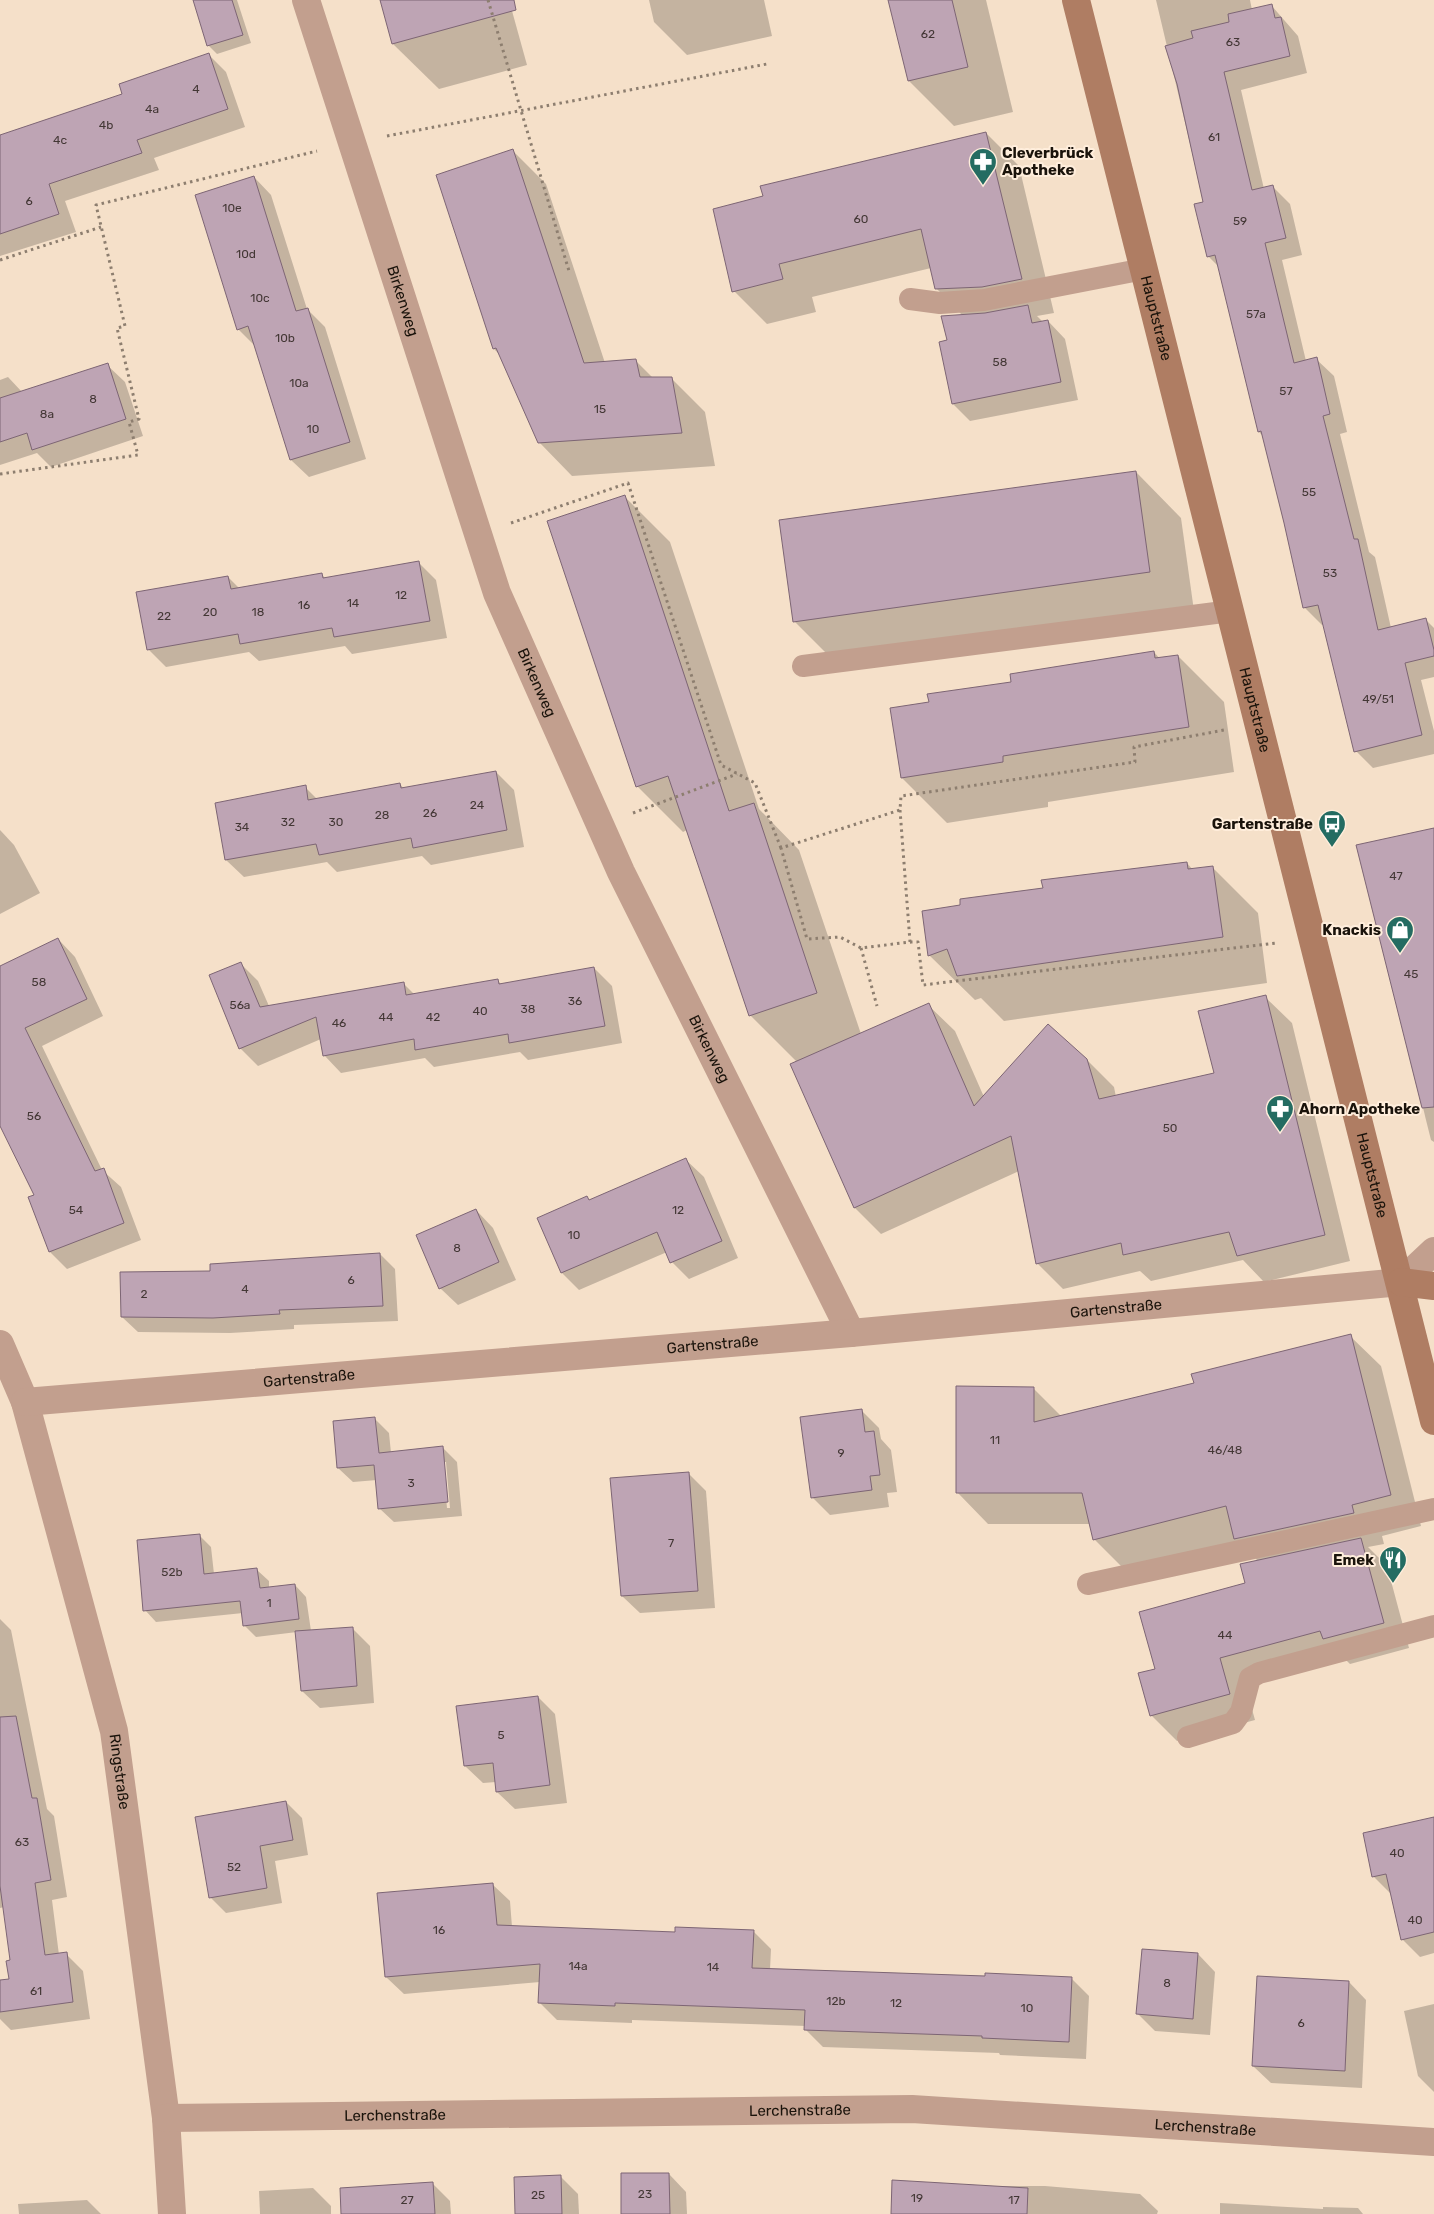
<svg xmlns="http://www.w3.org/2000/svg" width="1434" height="2214" viewBox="0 0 1434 2214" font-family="Rubik,sans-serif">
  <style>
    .shadow { fill: #0003; fill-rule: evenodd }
    .building { fill: #bea4b4; stroke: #7d6574 }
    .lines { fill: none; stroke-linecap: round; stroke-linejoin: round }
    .path { stroke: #8d7e6f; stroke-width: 3; stroke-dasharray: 2.5 4; stroke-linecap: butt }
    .lane { stroke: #c29f8e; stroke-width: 22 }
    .street { stroke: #c29f8e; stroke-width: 28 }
    .secondary { stroke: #af7d63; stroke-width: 28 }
    .labels { text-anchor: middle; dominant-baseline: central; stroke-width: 4; stroke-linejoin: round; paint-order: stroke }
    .number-label { font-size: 12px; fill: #433735 }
    .poi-label { font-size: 15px; font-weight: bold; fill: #1a130b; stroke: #ffeedc; text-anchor: end }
    .street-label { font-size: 15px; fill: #1a130b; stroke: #ffeedc }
  </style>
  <rect width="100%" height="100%" fill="#f5e0c9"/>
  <g class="shadow">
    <path d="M195 0H237L251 43 217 54 208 45Z"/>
    <path d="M381 0H509L527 65 439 89 393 44Z"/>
    <path d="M649 0H764L772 36 687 55 654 22Z"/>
    <path d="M890 0H986L1013 112 954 126 909 81Z"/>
    <path d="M1156 0H1250L1252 10 1271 5 1298 36 1307 73 1241 90 1264 189 1273 187 1290 204 1302 255 1282 260 1306 361 1316 359 1334 376 1347 432 1340 434 1369 552 1375 557 1391 628 1426 620 1434 628V677L1421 680 1434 731V754L1373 768 1356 751 1325 624 1322 625 1304 607 1264 437 1259 432 1219 267 1208 256 1204 203Z"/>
    <path d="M209 55 226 72 245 127 154 158 159 170 65 201 76 232 0 256V169L124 95Z"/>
    <path d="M986 133 1019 166 1054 313 1037 316 1043 322 1048 321 1065 339 1078 400 970 421 953 404 948 341 963 316 936 288 931 268 812 297 816 312 767 324 734 291 765 197Z"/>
    <path d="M513 151 546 184 605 363 636 361 653 378H671L705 412 715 466 572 476 539 442 499 354 494 349Z"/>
    <path d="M254 177 271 195 307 309 325 327 366 459 309 477 291 460 256 347 238 329Z"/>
    <path d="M107 365 125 382 143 436 51 467 37 453 0 465V380L8 377 22 392Z"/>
    <path d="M1136 472 1181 518 1195 618 840 667 794 621Z"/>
    <path d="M624 496 670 542 759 809 799 850 861 1034 928 1005 955 1031 984 1097 1087 1060 1114 1087 1116 1097 1215 1074 1265 997 1292 1023 1350 1261 1264 1282 1243 1260 1151 1281 1140 1271 1063 1289 1037 1263 1019 1171 881 1234 855 1208 792 1064 797 1062 750 1015 687 830 683 832 637 786Z"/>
    <path d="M418 562 436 580 447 638 352 654 345 646 259 661 249 652 166 667 148 649 228 577 240 589 322 575 326 579Z"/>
    <path d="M1154 652 1160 659 1178 656 1224 702 1234 772 1048 802V807L947 823 902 778 930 703Z"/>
    <path d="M496 772 514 790 524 847 431 865 422 856 337 872 327 862 244 877 226 860 305 787 318 800 400 784 404 789Z"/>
    <path d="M0 830 14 845 40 893 0 914Z"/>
    <path d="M1434 830V1142L1431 1140 1358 846Z"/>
    <path d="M1187 863 1193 870 1212 867 1258 913 1267 983 1004 1021 981 998 975 1000 929 955 962 906Z"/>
    <path d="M58 939 75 957 103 1016 42 1046 102 1170 121 1187 141 1240 67 1269 50 1252 35 1196 0 1124V967Z"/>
    <path d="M241 964 258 981 269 1006 403 983 415 995 498 981 501 984 594 968 612 986 622 1043 528 1060 520 1052 434 1067 425 1058 341 1073 324 1055 321 1039 258 1066 240 1048Z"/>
    <path d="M686 1160 704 1177 738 1258 689 1279 672 1262 667 1252 579 1290 562 1273 587 1198 590 1201Z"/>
    <path d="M476 1210 493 1228 516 1280 458 1305 440 1288Z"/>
    <path d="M380 1254 395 1269 398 1321 294 1325V1329L230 1333 138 1332 122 1317 212 1273Z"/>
    <path d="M1350 1336 1381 1366 1421 1526 1382 1536 1384 1544 1368 1547 1387 1566 1409 1648 1350 1664 1343 1657 1245 1684 1255 1720 1177 1741 1151 1715 1156 1670 1247 1584 1259 1562 1238 1541 1125 1570 1094 1539 1090 1524H988L958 1493 1033 1388 1062 1417 1195 1383Z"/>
    <path d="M862 1411 879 1428 881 1439 891 1450 897 1492 887 1493 889 1507 830 1515 812 1497Z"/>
    <path d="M375 1419 389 1433 391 1453 443 1448 457 1462 462 1516 394 1522 379 1508 377 1480 353 1482 338 1468ZM443 1462H446L450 1508H447Z"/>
    <path d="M688 1473 706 1491 715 1608 640 1613 622 1596Z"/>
    <path d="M200 1536 211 1547 214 1574 257 1570 269 1581V1588L295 1585 306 1597 311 1631 352 1628 370 1646 374 1703 320 1708 302 1691 297 1632 256 1637 244 1625 243 1613 156 1622 145 1610Z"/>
    <path d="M0 1619 11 1630 47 1809 54 1816 67 1897 52 1900 59 1955 66 1954 83 1971 90 2019 11 2030 0 2019V1982L10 1980 11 1961 4 1907 0 1908Z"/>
    <path d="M538 1697 555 1714 567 1803 515 1809 497 1792 496 1782 483 1783 465 1766Z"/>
    <path d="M286 1802 302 1818 308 1855 275 1861 282 1903 226 1913 210 1897Z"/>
    <path d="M1434 1818V1953L1420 1957 1402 1939 1392 1895 1374 1877Z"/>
    <path d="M492 1884 510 1901 512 1927 676 1933 753 1931 771 1949 770 1970 1072 1979 1089 1996 1086 2059 1000 2055 999 2053 823 2047 805 2029 806 2026 632 2020V2023L557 2020 539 2002 540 1982 404 1994 386 1977Z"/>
    <path d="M1198 1954 1215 1972 1210 2035 1155 2031 1137 2013Z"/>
    <path d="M1349 1982 1366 2000 1362 2088 1271 2083 1253 2066Z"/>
    <path d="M1434 2004V2092L1418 2076 1404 2011Z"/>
    <path d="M669 2174 686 2192 687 2214H623Z"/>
    <path d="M560 2176 578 2194 579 2214H517Z"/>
    <path d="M433 2184 450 2201 451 2214H382Z"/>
    <path d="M974 2186H1045L1140 2194 1158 2211 1157 2214H892Z"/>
    <path d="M313 2188 331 2206V2214H260L259 2191Z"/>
    <path d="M87 2200 101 2214H19L18 2204Z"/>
    <path d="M1220 2203 1323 2209V2207L1358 2208 1363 2214H1220Z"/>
  </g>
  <g class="building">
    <path d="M193 0H232L243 35 207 46Z"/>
    <path d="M380 0H514L516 10 392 44Z"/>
    <path d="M888 0H952L968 67 908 81Z"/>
    <path d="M1272 4 1275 18 1281 17 1290 56 1224 72 1252 190 1273 185 1286 238 1265 243 1294 363 1317 357 1330 414 1323 416 1354 539H1358L1378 630 1426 618 1434 650V656L1405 663 1422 735 1354 752 1318 605 1303 608 1284 523 1261 431 1258 432 1215 255 1207 257 1194 204 1203 202 1177 84 1165 46 1193 38 1191 31 1229 22 1228 14Z"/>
    <path d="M209 53 228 109 137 140 142 153 49 184 59 214 0 234V135L122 94 119 84Z"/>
    <path d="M986 132 1022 279 982 287 935 289 921 229 779 264 783 279 732 292 713 209 763 196 760 186Z"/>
    <path d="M513 149 584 363 636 359 640 377H672L682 433 538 443 496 348 493 349 436 175Z"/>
    <path d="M254 176 296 311 308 308 350 442 290 460 248 326 237 330 195 195Z"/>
    <path d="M1028 305 1032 323 1048 320 1061 382 952 404 939 342 947 340 941 316 985 313Z"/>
    <path d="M108 363 126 419 32 450 27 433 0 442V398Z"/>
    <path d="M1136 471 1150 572 793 622 779 520Z"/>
    <path d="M625 495 729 811 754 803 817 993 749 1016 668 776 636 787 547 521Z"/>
    <path d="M419 561 430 621 334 637 332 628 240 644 238 634 147 650 136 592 228 576 231 589 322 573 323 578Z"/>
    <path d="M1154 651 1155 658 1178 655 1189 727 1003 756V762L901 778 890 708 929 702 927 694 1011 682 1010 674Z"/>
    <path d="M496 771 507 830 413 848 411 838 319 855 316 844 225 860 215 803 306 785 308 800 400 783 401 788Z"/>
    <path d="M1434 828V1107L1422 1108 1356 845Z"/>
    <path d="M1187 862 1188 869 1213 866 1223 937 957 976 947 949 928 956 922 911 960 905V899L1043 888 1041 880Z"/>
    <path d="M58 938 87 999 25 1028 95 1171 104 1168 124 1223 49 1252 28 1197 34 1195 0 1126V966Z"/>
    <path d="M241 962 260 1007 404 982 406 995 498 979 499 984 594 967 605 1026 509 1043 508 1034 415 1050 414 1039 323 1056 316 1017 239 1049 209 975Z"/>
    <path d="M1266 995 1325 1235 1237 1256 1229 1232 1123 1255 1121 1243 1036 1264 1011 1136 854 1208 790 1064 929 1003 974 1106 1048 1024 1087 1059 1099 1099 1214 1073 1198 1011Z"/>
    <path d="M686 1158 722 1241 670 1263 657 1232 561 1273 537 1218 587 1196 589 1200Z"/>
    <path d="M476 1209 499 1262 439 1289 416 1235Z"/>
    <path d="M380 1253 383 1306 279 1310 280 1314 213 1318 121 1317 120 1272 210 1271V1264Z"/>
    <path d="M1351 1334 1391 1495 1352 1505 1354 1513 1234 1539 1226 1506 1093 1540 1082 1493H956V1386L1034 1387V1422L1194 1383 1191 1374Z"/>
    <path d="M862 1409 865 1432 874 1431 880 1475 870 1476 872 1490 811 1498 800 1417Z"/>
    <path d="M375 1417 379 1453 443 1446 448 1502 378 1509 374 1465 337 1468 333 1421Z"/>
    <path d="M689 1472 698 1591 621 1596 610 1478Z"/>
    <path d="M200 1534 204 1574 257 1568 260 1588 295 1584 299 1619 243 1626 240 1601 143 1611 137 1540Z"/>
    <path d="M1361 1538 1384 1623 1323 1639 1320 1631 1220 1658 1230 1694 1150 1716 1138 1673 1155 1669 1139 1612 1245 1583 1240 1564Z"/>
    <path d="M353 1627 357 1686 301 1691 295 1631Z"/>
    <path d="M538 1696 550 1785 496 1792 493 1763 464 1766 456 1706Z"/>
    <path d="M16 1716 32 1798H37L51 1880 35 1883 45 1955 67 1952 73 2002 0 2012V1980L9 1979 6 1961 10 1960 0 1886V1717Z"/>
    <path d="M286 1801 293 1840 260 1846 267 1888 209 1898 195 1817Z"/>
    <path d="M1434 1817V1932L1401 1940 1386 1874 1372 1877 1363 1833Z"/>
    <path d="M493 1883 497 1925 675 1932V1927L754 1930 752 1968 985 1976V1973L1072 1977 1069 2042 982 2038V2036L804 2030 805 2010 615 2003V2006L538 2003 540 1964 385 1977 377 1893Z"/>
    <path d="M1142 1949 1198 1953 1193 2019 1136 2014Z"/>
    <path d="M1257 1976 1349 1981 1345 2071 1252 2066Z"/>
    <path d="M621 2173H669L670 2214H621Z"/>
    <path d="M561 2175 562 2214H515L514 2177Z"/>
    <path d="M892 2180 1028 2188 1027 2214H891Z"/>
    <path d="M433 2182 435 2214H341L340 2188Z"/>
  </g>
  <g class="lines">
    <g class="path">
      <path d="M488 0 569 271"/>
      <path d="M387 136 767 64"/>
      <path d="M0 260 101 227"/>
      <path d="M0 474 138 455 129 422 139 419 117 328 125 326 96 205 317 151"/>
      <path d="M511 523 628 483 721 765 755 783 781 848"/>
      <path d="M900 810 910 942 861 948 840 937 807 939 781 848 900 810 901 796 1135 762 1134 747 1224 730"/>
      <path d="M633 813 737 774"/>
      <path d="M910 942H918L923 985 1276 943"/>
      <path d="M861 948 877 1006"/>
    </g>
    <g class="lane">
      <path d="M910 299 940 303 984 300 1144 269"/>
      <path d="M803 666 1231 611"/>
      <path d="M1088 1584 1434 1509"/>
      <path d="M1188 1737 1233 1723 1241 1712 1250 1678 1259 1673 1434 1626"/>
    </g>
    <g class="street">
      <path id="s1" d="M306 0 497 593 621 872 851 1333"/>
      <path id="s2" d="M0 1344 25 1402 114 1731 166 2118 172 2214"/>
      <path id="s3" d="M25 1402 851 1333 1401 1282 1434 1251"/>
      <path id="s4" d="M166 2118 912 2109 1434 2142"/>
    </g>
    <g class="secondary">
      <path id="s5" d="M1076 0 1434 1421"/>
      <path d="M1401 1282 1434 1286"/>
    </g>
  </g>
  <defs>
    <symbol id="pharmacy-pin" viewBox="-11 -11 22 30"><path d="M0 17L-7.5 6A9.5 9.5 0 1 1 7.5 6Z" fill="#246c62" stroke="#ffeedc"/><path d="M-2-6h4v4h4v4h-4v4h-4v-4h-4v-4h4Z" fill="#fff"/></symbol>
    <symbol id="bus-pin" viewBox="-11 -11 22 30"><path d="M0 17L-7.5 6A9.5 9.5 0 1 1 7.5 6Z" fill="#246c62" stroke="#ffeedc"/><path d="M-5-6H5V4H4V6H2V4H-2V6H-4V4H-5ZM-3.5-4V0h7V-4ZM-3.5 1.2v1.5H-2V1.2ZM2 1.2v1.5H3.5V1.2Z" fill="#fff"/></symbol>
    <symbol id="shop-pin" viewBox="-11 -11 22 30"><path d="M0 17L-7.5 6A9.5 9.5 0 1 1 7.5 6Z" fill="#246c62" stroke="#ffeedc"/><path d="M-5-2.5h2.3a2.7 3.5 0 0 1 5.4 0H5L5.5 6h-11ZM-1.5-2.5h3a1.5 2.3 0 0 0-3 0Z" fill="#fff"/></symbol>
    <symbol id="restaurant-pin" viewBox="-11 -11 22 30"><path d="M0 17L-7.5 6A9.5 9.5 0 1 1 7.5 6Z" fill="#246c62" stroke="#ffeedc"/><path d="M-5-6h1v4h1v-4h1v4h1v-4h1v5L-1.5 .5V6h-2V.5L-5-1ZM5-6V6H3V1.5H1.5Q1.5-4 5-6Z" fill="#fff"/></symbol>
  </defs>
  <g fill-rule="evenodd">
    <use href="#pharmacy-pin" x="967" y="146" width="32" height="43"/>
    <use href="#bus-pin" x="1316" y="808" width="32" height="43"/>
    <use href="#shop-pin" x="1384" y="914" width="32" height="43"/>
    <use href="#pharmacy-pin" x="1264" y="1093" width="32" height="43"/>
    <use href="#restaurant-pin" x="1377" y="1544" width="32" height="43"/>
  </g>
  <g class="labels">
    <g class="number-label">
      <text x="928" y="34">62</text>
      <text x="1233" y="42">63</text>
      <text x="196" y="89">4</text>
      <text x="152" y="109">4a</text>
      <text x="106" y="125">4b</text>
      <text x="1214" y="137">61</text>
      <text x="60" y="140">4c</text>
      <text x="29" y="201">6</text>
      <text x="232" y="208">10e</text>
      <text x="861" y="219">60</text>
      <text x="1240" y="221">59</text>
      <text x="246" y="254">10d</text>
      <text x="260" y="298">10c</text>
      <text x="1256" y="314">57a</text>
      <text x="285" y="338">10b</text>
      <text x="1000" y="362">58</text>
      <text x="299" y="383">10a</text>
      <text x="1286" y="391">57</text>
      <text x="93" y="399">8</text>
      <text x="600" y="409">15</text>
      <text x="47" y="414">8a</text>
      <text x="313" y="429">10</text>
      <text x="1309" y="492">55</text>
      <text x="1330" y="573">53</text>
      <text x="401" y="595">12</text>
      <text x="353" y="603">14</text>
      <text x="304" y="605">16</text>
      <text x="210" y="612">20</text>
      <text x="258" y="612">18</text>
      <text x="164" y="616">22</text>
      <text x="1378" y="699">49/51</text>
      <text x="477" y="805">24</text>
      <text x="430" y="813">26</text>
      <text x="382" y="815">28</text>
      <text x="288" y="822">32</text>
      <text x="336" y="822">30</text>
      <text x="242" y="827">34</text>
      <text x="1396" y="876">47</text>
      <text x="1411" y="974">45</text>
      <text x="39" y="982">58</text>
      <text x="575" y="1001">36</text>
      <text x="240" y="1005">56a</text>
      <text x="528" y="1009">38</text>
      <text x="480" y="1011">40</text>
      <text x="386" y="1017">44</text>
      <text x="433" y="1017">42</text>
      <text x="339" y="1023">46</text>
      <text x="34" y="1116">56</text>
      <text x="1170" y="1128">50</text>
      <text x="76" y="1210">54</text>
      <text x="678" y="1210">12</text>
      <text x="574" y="1235">10</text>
      <text x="457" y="1248">8</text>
      <text x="351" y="1280">6</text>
      <text x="245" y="1289">4</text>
      <text x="144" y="1294">2</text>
      <text x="995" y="1440">11</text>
      <text x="1225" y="1450">46/48</text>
      <text x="841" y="1453">9</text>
      <text x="411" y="1483">3</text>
      <text x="671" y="1543">7</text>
      <text x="172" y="1572">52b</text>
      <text x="269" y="1603">1</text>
      <text x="1225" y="1635">44</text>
      <text x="501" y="1735">5</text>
      <text x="22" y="1842">63</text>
      <text x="1397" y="1853">40</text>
      <text x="234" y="1867">52</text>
      <text x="1415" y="1920">40</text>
      <text x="439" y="1930">16</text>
      <text x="578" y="1966">14a</text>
      <text x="713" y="1967">14</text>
      <text x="1167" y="1983">8</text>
      <text x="36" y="1991">61</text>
      <text x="836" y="2001">12b</text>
      <text x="896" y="2003">12</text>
      <text x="1027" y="2008">10</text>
      <text x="1301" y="2023">6</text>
      <text x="645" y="2194">23</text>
      <text x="538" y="2195">25</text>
      <text x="917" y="2198">19</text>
      <text x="407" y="2200">27</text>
      <text x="1014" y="2200">17</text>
    </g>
    <g class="poi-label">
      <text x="1002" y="153" text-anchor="start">Cleverbrück<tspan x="1002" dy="17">Apotheke</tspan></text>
      <text x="1313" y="824">Gartenstraße</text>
      <text x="1381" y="930">Knackis</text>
      <text x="1299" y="1109" text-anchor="start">Ahorn Apotheke</text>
      <text x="1374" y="1560">Emek</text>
    </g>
    <g class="street-label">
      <text stroke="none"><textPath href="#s1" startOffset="316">Birkenweg</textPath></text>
      <text stroke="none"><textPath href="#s5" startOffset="328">Hauptstraße</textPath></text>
      <text stroke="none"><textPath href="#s1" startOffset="721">Birkenweg</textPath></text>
      <text stroke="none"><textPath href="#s5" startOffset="732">Hauptstraße</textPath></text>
      <text stroke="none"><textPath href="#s1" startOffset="1126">Birkenweg</textPath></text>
      <text stroke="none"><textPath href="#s5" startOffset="1212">Hauptstraße</textPath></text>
      <text stroke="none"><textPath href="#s3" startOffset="1095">Gartenstraße</textPath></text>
      <text stroke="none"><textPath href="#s3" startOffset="690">Gartenstraße</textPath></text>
      <text stroke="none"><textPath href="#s3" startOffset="285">Gartenstraße</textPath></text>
      <text stroke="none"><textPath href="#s2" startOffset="445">Ringstraße</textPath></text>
      <text stroke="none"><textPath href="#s4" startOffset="634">Lerchenstraße</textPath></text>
      <text stroke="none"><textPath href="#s4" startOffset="229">Lerchenstraße</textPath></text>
      <text stroke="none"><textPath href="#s4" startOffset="1040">Lerchenstraße</textPath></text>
    </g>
  </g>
</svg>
